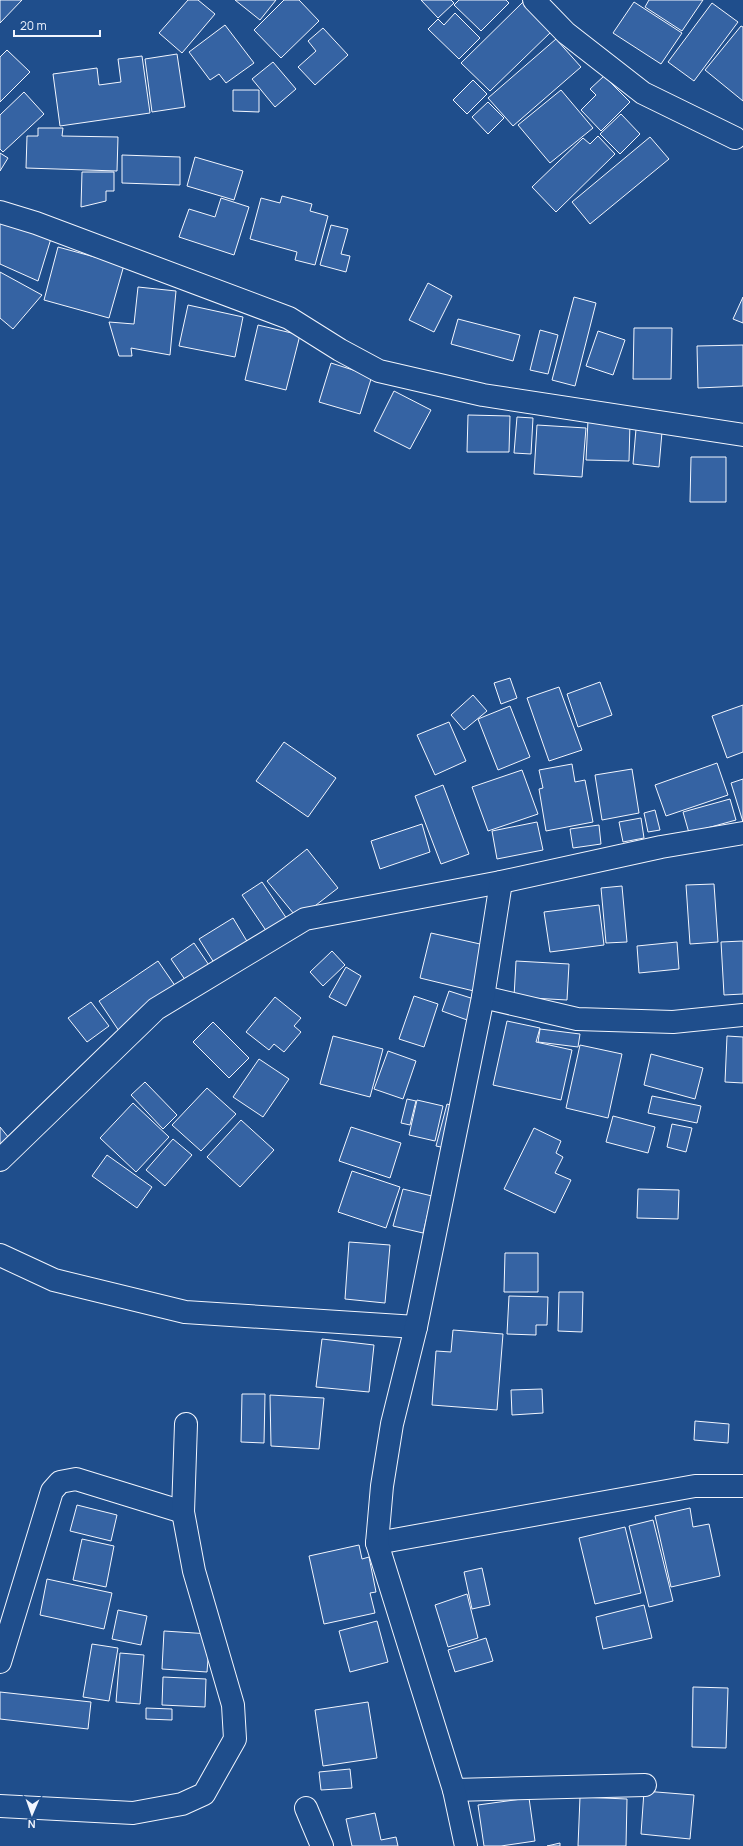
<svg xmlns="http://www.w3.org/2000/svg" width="743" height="1846" viewBox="0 0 743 1846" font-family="Manrope,sans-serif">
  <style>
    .building { fill: #3563a3; stroke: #f2f6ff }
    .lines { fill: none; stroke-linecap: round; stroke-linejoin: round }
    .minor-casing { stroke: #f2f6ff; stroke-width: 24 }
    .minor { stroke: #1f4e8c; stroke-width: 22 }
  </style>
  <rect width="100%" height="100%" fill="#1f4e8c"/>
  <g class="building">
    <path d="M0 0H22L0 23Z"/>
    <path d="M188 0H198L215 14 182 53 159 33Z"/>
    <path d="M235 0H276L260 20Z"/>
    <path d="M284 0H299L319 21 281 58 254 30Z"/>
    <path d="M421 0H451L454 3 438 18Z"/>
    <path d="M459 0H506L509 3 481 31 454 5Z"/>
    <path d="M649 0H703L682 31 645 7Z"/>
    <path d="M523 2 552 31 490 91 461 63Z"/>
    <path d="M634 2 682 33 661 64 613 33Z"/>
    <path d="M712 3 738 22 694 81 668 62Z"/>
    <path d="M455 13 480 38 459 59 428 29 438 19 444 25Z"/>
    <path d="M225 25 254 63 226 83 219 74 210 80 189 52Z"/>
    <path d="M741 26 743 27V101L705 70Z"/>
    <path d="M323 28 348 55 315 85 298 67 316 51 308 41Z"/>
    <path d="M556 39 581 67 513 126 488 98Z"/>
    <path d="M7 50 30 72 0 102V57Z"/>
    <path d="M177 54 185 107 152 112 145 59Z"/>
    <path d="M142 56 150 113 60 126 53 74 97 68 99 85 121 82 118 59Z"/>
    <path d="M273 62 296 89 275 107 252 79Z"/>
    <path d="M604 76 630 102 601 131 581 110 596 95 590 89Z"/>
    <path d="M473 80 487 94 467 114 453 100Z"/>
    <path d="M233 90H259V112L233 111Z"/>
    <path d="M561 90 593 128 550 163 518 125Z"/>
    <path d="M24 92 44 114 3 152 0 149V115Z"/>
    <path d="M488 102 504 118 488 134 472 117Z"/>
    <path d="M621 114 640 134 620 154 600 134Z"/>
    <path d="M38 128H63L62 136 118 137 117 171 26 168 27 136H38Z"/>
    <path d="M598 136 615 154 556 212 532 187 583 138 590 144Z"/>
    <path d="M650 137 669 159 590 224 572 202Z"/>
    <path d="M0 153 8 158 0 171Z"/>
    <path d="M122 155 180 157V185L122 183Z"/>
    <path d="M195 157 243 171 234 200 187 186Z"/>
    <path d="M82 172H114V191H106V201L81 207Z"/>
    <path d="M282 196 312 204 310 211 328 216 315 265 295 260 297 252 250 239 261 198 280 203Z"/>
    <path d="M221 198 249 207 234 255 179 237 189 209 215 217Z"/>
    <path d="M0 215 53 232 38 281 0 264Z"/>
    <path d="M331 225 348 229 341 254 350 256 346 272 320 265Z"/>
    <path d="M58 247 124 265 109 318 44 300Z"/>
    <path d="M0 272 42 295 13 329 0 318Z"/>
    <path d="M428 283 452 296 434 332 409 320Z"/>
    <path d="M138 287 176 291 170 355 131 348 132 356H119L109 322 134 324Z"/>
    <path d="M574 297 596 303 575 386 552 380Z"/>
    <path d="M743 297V323L733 319Z"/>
    <path d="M188 305 243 317 235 357 179 346Z"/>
    <path d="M458 319 520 335 513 361 451 344Z"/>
    <path d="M258 325 300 335 286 390 245 380Z"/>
    <path d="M634 328H672L671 379H633Z"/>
    <path d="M540 330 558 335 548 374 530 370Z"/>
    <path d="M598 331 625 340 613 375 586 366Z"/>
    <path d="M743 345V386L698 388 697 346Z"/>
    <path d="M331 363 372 376 360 414 319 402Z"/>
    <path d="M394 391 431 410 410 449 374 431Z"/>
    <path d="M468 415 510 416 509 452H467Z"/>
    <path d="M517 417 533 418 531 454 514 453Z"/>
    <path d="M588 420 630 422 629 461 586 460Z"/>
    <path d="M537 425 586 428 582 477 534 474Z"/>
    <path d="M636 429 662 432 659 467 633 464Z"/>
    <path d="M691 457H726V502H690Z"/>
    <path d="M510 678 517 698 501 704 494 683Z"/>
    <path d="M600 682 612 715 578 727 567 694Z"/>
    <path d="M559 687 582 750 549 761 527 698Z"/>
    <path d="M473 695 487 711 464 730 451 715Z"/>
    <path d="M743 705V752L727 758 712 716Z"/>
    <path d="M510 706 530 757 498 770 478 719Z"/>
    <path d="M449 722 466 761 435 775 417 735Z"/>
    <path d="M284 742 336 778 308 817 256 781Z"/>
    <path d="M717 763 728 795 666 816 655 785Z"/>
    <path d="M572 764 575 782 585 780 593 822 546 831 539 789 543 788 539 770Z"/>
    <path d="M632 769 639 813 602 820 595 775Z"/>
    <path d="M522 770 538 814 488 831 472 787Z"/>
    <path d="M743 779V822L731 783Z"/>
    <path d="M443 785 469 854 441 864 415 796Z"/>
    <path d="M730 799 736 820 689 833 683 812Z"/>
    <path d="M655 810 660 830 648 832 644 813Z"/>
    <path d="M641 818 644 838 623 842 619 822Z"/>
    <path d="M537 822 543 850 497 859 492 831Z"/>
    <path d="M422 824 430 852 380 869 371 841Z"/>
    <path d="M599 825 601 844 573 848 570 829Z"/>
    <path d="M307 849 338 888 298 919 267 881Z"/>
    <path d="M262 882 289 922 269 935 242 895Z"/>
    <path d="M714 884 718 942 690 944 686 885Z"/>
    <path d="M622 886 627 942 606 943 601 888Z"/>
    <path d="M599 905 604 945 550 952 544 912Z"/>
    <path d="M233 918 251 948 218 969 199 939Z"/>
    <path d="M431 933 489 946 478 992 420 978Z"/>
    <path d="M743 941V994L724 995 721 942Z"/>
    <path d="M677 942 679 969 639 973 637 946Z"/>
    <path d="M194 943 213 971 190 987 171 959Z"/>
    <path d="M332 951 345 965 323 986 310 972Z"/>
    <path d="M158 961 178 990 119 1031 99 1001Z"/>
    <path d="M516 961 569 964 567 1000 514 997Z"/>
    <path d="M346 967 361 976 346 1006 329 997Z"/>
    <path d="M449 991 477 1000 470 1021 442 1011Z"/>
    <path d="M414 996 438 1004 424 1047 399 1039Z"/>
    <path d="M275 997 301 1018 294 1026 301 1032 284 1052 274 1044 269 1050 246 1032Z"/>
    <path d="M91 1002 109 1026 87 1042 68 1018Z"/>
    <path d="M507 1021 540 1028 536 1042 572 1050 561 1100 493 1085Z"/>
    <path d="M213 1022 249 1058 229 1078 193 1042Z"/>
    <path d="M540 1029 580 1034 578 1047 538 1042Z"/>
    <path d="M333 1036 383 1049 370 1097 320 1084Z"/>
    <path d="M727 1036 743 1037V1083L725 1082Z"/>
    <path d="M580 1045 622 1054 608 1118 566 1108Z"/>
    <path d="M388 1051 416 1061 403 1099 374 1089Z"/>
    <path d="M651 1054 703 1068 695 1099 644 1085Z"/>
    <path d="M259 1059 289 1079 263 1117 233 1097Z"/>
    <path d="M145 1082 177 1115 163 1129 131 1095Z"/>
    <path d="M207 1088 236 1114 201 1151 172 1125Z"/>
    <path d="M652 1096 701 1106 697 1123 648 1113Z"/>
    <path d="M407 1099 416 1101 410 1125 401 1123Z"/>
    <path d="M417 1100 443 1106 435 1141 409 1135Z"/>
    <path d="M133 1103 169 1137 136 1172 100 1138Z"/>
    <path d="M447 1104 460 1108 450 1149 436 1146Z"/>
    <path d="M613 1116 655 1127 648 1153 606 1142Z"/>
    <path d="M241 1120 274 1150 240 1187 207 1157Z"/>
    <path d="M672 1124 692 1128 686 1152 667 1147Z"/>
    <path d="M0 1127 13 1143 0 1154Z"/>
    <path d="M351 1127 401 1143 390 1178 339 1161Z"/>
    <path d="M534 1128 561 1141 556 1153 563 1157 555 1173 571 1180 555 1213 504 1189Z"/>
    <path d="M173 1139 192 1155 165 1186 146 1170Z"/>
    <path d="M107 1155 152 1187 137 1208 92 1176Z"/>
    <path d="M352 1171 400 1187 386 1228 338 1212Z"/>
    <path d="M403 1189 432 1196 423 1233 393 1226Z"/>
    <path d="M638 1189 679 1190 678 1219 637 1218Z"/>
    <path d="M349 1242 390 1245 385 1303 345 1299Z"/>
    <path d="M505 1253H538V1292H504Z"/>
    <path d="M559 1292H583L582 1332 558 1331Z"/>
    <path d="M509 1296 548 1297 547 1325H536V1335L507 1334Z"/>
    <path d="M453 1330 503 1334 497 1410 432 1405 436 1351 451 1352Z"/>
    <path d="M322 1339 374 1345 369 1392 316 1387Z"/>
    <path d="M542 1389 543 1413 512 1415 511 1390Z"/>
    <path d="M242 1394H265L264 1443 241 1442Z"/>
    <path d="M270 1395 324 1398 319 1449 271 1446Z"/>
    <path d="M695 1421 729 1424 728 1443 694 1440Z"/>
    <path d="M77 1505 117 1515 111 1541 70 1531Z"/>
    <path d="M690 1508 693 1527 709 1524 720 1576 671 1587 655 1516Z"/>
    <path d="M653 1520 673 1601 649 1607 629 1526Z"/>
    <path d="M625 1527 641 1593 595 1604 579 1538Z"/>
    <path d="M82 1539 114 1546 106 1587 73 1580Z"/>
    <path d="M359 1545 362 1559 369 1557 376 1592 370 1593 375 1613 324 1624 309 1556Z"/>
    <path d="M482 1568 490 1605 472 1609 464 1572Z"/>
    <path d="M47 1579 112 1593 104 1629 40 1615Z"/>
    <path d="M467 1594 478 1638 448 1647 435 1605Z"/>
    <path d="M644 1605 652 1638 603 1649 596 1617Z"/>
    <path d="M118 1610 147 1616 141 1645 112 1639Z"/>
    <path d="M377 1621 388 1662 350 1672 339 1631Z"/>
    <path d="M164 1631 210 1634 207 1672 162 1669Z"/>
    <path d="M486 1638 493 1661 455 1672 448 1650Z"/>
    <path d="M92 1644 118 1648 109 1701 83 1697Z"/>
    <path d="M120 1653 144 1655 140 1704 116 1702Z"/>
    <path d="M163 1677 206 1679 205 1707 162 1705Z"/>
    <path d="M693 1687 728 1688 726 1748 692 1747Z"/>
    <path d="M0 1692 91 1702 88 1729 0 1719Z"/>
    <path d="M368 1702 377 1758 323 1766 315 1710Z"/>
    <path d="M146 1708 172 1709V1720L146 1719Z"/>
    <path d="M350 1769 352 1788 321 1790 319 1772Z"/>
    <path d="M644 1791 694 1795 690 1839 641 1834Z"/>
    <path d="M580 1797 627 1799 626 1846H578Z"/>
    <path d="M529 1798 535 1841 501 1846H484L478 1805Z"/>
    <path d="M375 1813 381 1840 396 1837 398 1846H352L346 1819Z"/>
    <path d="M560 1843V1846H547Z"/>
  </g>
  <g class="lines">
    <defs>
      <g id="minor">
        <path d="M534 0 566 33 643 93 735 138"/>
        <path d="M0 212 36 223 289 318 340 350 379 371 483 395 743 435"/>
        <path d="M483 997 577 1019 673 1022 743 1015"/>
        <path d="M0 1160 156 1009 305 919 501 882 661 847 743 833"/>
        <path d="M0 1255 54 1280 185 1312 416 1327"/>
        <path d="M377 1543 695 1486H743"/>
        <path d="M0 1662 52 1491 60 1482 76 1479 183 1512"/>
        <path d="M454 1790 645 1785"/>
        <path d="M0 1806 133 1813 182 1804 204 1794 235 1739 233 1705 194 1571 183 1512 186 1424"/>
        <path d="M306 1808 322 1846"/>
        <path d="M466 1846 454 1790 377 1543 382 1486 392 1424 416 1327 483 997 501 882"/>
      </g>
    </defs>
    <use href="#minor" class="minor-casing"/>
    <use href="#minor" class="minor"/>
  </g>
  <g transform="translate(32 1814) rotate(182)" stroke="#1f4e8c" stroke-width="3" paint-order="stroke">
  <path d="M0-3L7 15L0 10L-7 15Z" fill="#f2f6ff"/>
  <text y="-6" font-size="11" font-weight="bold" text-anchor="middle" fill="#f2f6ff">N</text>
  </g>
  <path d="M14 30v6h86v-6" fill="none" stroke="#f2f6ff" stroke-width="2"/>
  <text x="20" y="30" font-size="12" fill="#f2f6ff" stroke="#1f4e8c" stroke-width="3" paint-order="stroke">20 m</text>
</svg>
